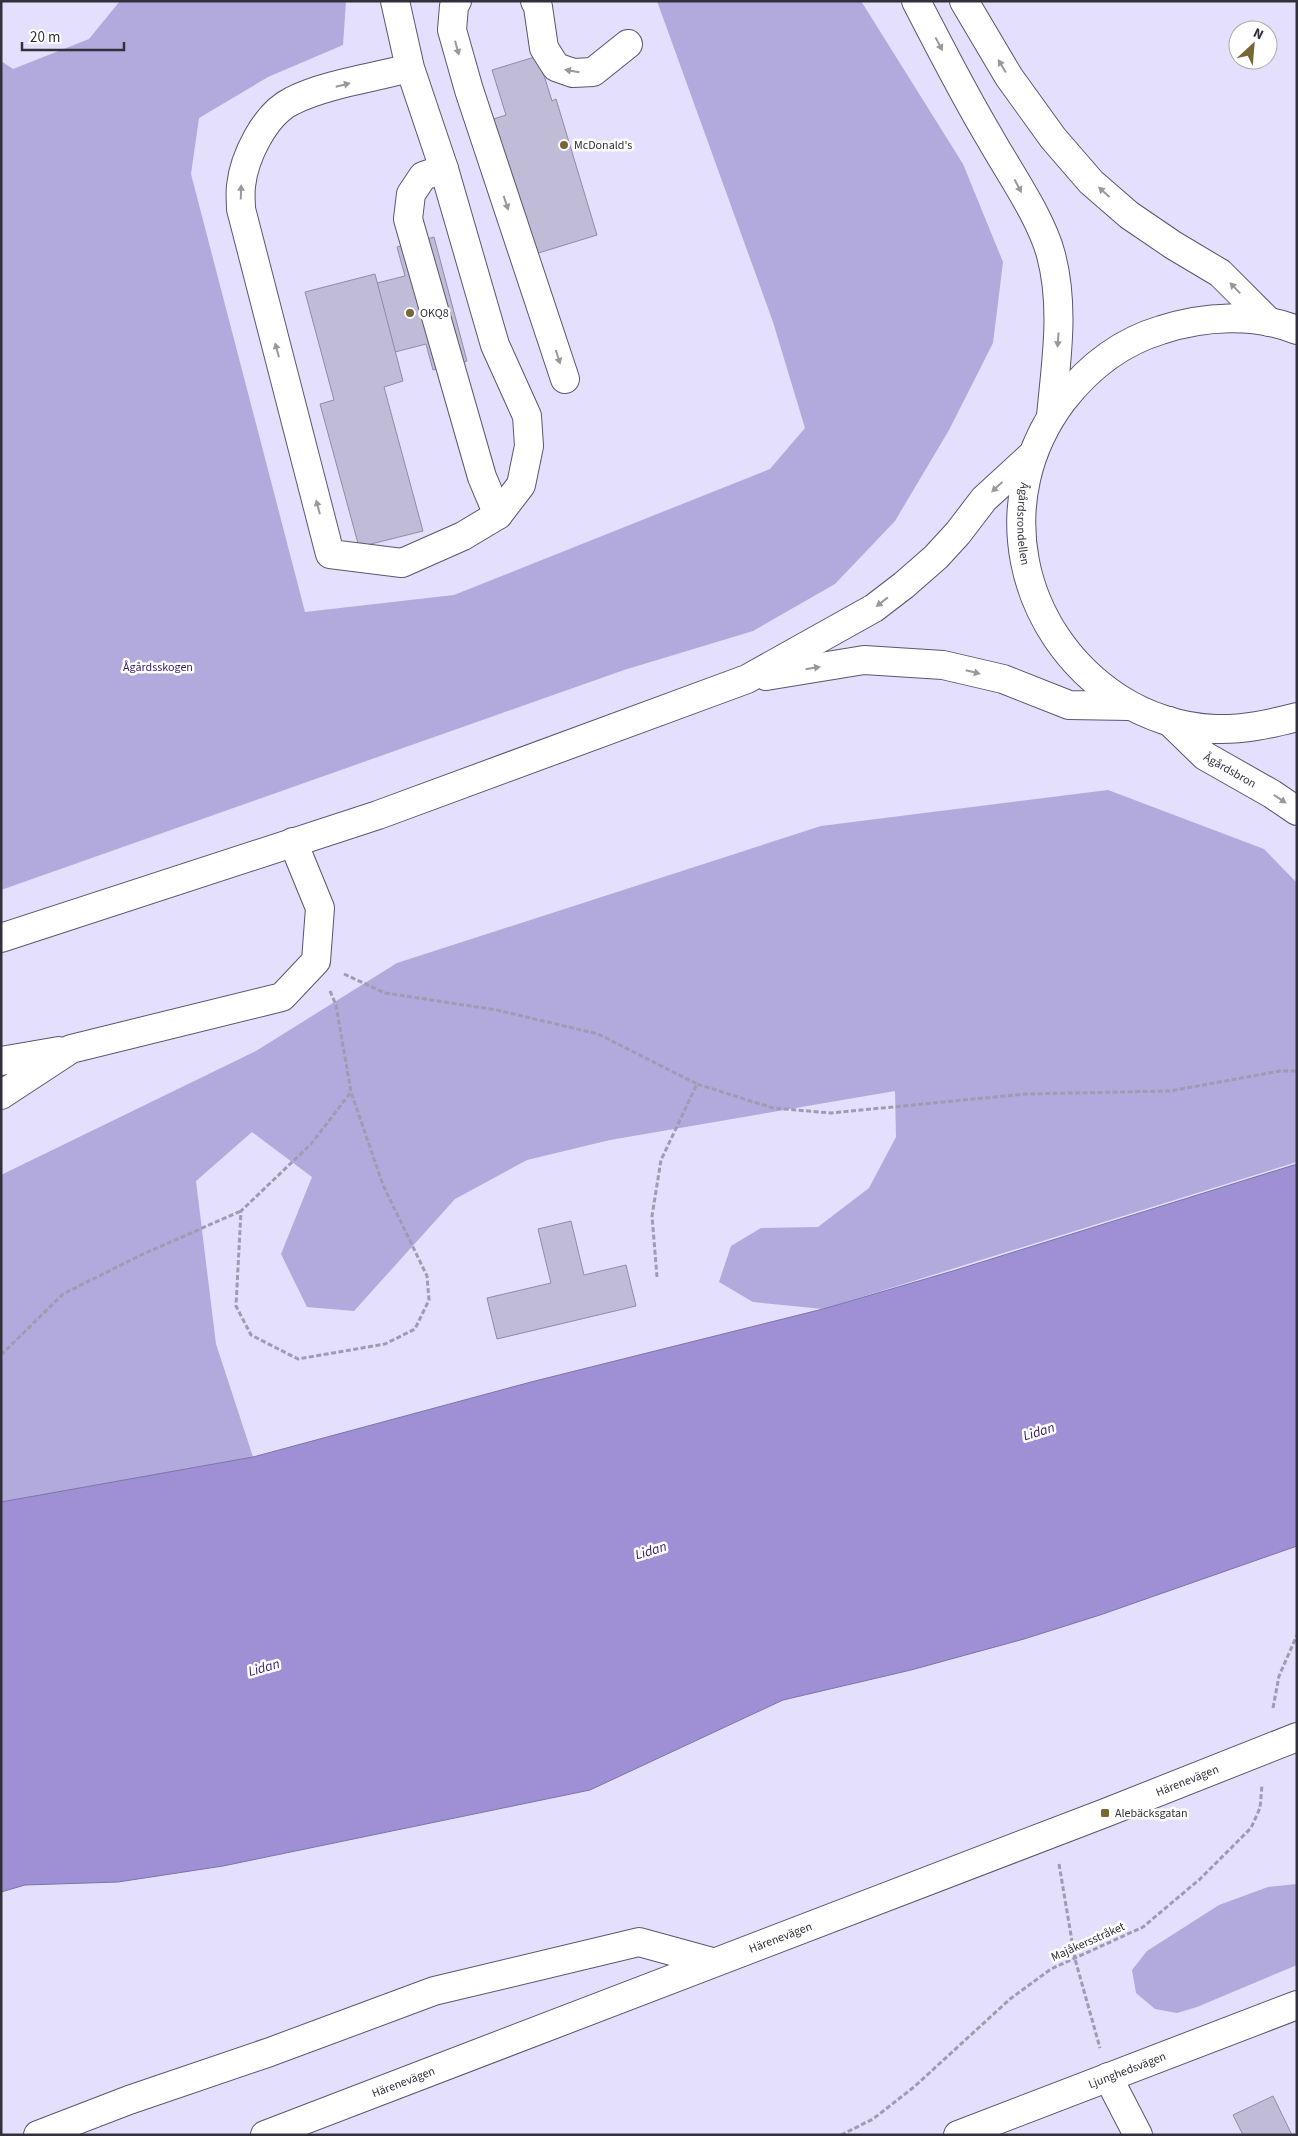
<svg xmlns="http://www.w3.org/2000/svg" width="1298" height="2136" viewBox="0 0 1298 2136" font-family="'Source Sans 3',sans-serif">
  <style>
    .green { fill: #b2a9dd }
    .water { fill: #9f90d6; stroke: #7e73a8 }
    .building { fill: #c0bbd7; stroke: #908ca7 }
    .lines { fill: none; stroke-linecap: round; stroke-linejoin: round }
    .minor-casing { stroke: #5b566f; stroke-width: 30 }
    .major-casing { stroke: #5b566f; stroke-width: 30 }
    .path { stroke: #9f9cb2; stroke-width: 3; stroke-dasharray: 5 2.5; stroke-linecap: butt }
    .minor { stroke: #fff; stroke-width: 28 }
    .major { stroke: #fff; stroke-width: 28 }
    .oneway { fill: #98989d }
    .poi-dot { fill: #786735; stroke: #fff; stroke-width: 2 }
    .labels { text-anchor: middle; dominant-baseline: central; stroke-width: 5; stroke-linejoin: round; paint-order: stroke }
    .poi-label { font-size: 12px; fill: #31303b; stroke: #fff; text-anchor: start }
    .street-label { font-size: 12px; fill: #31303b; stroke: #fff }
    .park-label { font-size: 12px; fill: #35186a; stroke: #fff }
    .water-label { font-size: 14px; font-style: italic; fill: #371b6c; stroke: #fff }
  </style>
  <rect width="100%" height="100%" fill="#e3dffc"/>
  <g class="green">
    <path d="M120 1H346L343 45 268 77 199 118 191 174 305 612 454 595 770 469 805 428 773 322 657 1H861L963 164 1003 262 993 343 949 430 895 521 835 584 753 631 624 670 1 890V61L13 69 89 39Z"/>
    <path d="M1108 790 1264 849 1297 883V1162L823 1309 753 1302 719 1282 731 1246 761 1228 818 1227 869 1188 896 1137 895 1091 610 1140 527 1160 455 1199 354 1311 307 1307 281 1254 312 1177 252 1132 196 1181 216 1344 253 1457 1 1502V1175L256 1051 397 963 821 826Z"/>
    <path d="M1297 1884V1965L1197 2007 1177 2013 1155 2009 1136 1993 1132 1970 1147 1951 1219 1905 1268 1887Z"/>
  </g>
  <path class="water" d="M1297 1164V1546L1100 1615 1024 1639 911 1670 783 1700 590 1790 223 1866 118 1882 25 1885 1 1892V1502L253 1457 531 1382 823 1309 956 1270Z"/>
  <g class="building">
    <path d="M538 56 552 101 556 99 597 235 519 259 478 124 506 115 492 70Z"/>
    <path d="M434 237 467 361 433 370 426 344 395 352 377 283 405 276 397 247Z"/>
    <path d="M375 274 403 381 384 387 423 531 359 547 320 404 334 400 305 292Z"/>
    <path d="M571 1221 584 1275 626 1265 636 1306 497 1339 487 1298 551 1283 538 1229Z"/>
    <path d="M1273 2096 1292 2135H1243L1233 2115Z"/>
  </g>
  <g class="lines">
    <defs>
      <g id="minor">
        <path d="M395 1 410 68 444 169 495 345 527 416 529 446 521 485 498 515 463 536 402 563 330 554 241 209C241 202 240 194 241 186 244 157 265 114 292 101 323 85 375 77 410 68"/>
        <path d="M457 1 454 6 452 30 469 90 565 379"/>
        <path d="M535 1 538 7 544 48 556 67 573 73 593 72 628 44"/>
        <path d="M444 169 423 176 411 194 408 219 482 477 498 515"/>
        <path d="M1 1061 59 1051"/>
        <path d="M1 1095 71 1049 282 997 316 961 320 908 293 842"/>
        <path d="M1108 2077 1138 2135"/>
        <path d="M38 2135 129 2100 270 2052 434 1991 639 1942 712 1962"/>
        <path id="s1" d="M265 2135 1105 1813 1297 1737"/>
        <path id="s2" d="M958 2135 1297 2005"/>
      </g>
      <g id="major">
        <path d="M916 1C940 47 963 93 990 138 1009 172 1041 217 1051 255 1065 308 1056 362 1051 416"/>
        <path d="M964 1 1009 77 1053 138 1091 182 1129 215 1173 245 1220 273 1269 322"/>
        <path id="s3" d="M1297 330C1254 313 1204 316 1161 330 1121 342 1088 368 1063 400 989 498 1017 632 1118 698 1146 716 1181 728 1215 729 1243 730 1270 724 1297 717"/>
        <path d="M766 676 864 660 943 665 1003 679 1069 705 1130 706"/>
        <path id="s4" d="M1169 721 1205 756 1272 794 1297 811"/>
        <path d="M1 938 378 815 747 679 874 608 904 585 936 557 958 533 984 499 1033 454"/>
      </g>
    </defs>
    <use href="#minor" class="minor-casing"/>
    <use href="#major" class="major-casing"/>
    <g class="path">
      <path d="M344 974 385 993 497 1010 598 1034 697 1084"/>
      <path d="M330 991 336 1005 351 1092 383 1185 427 1276 429 1300 415 1329 385 1344 298 1359 251 1335 236 1306 241 1211 311 1144 351 1092"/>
      <path d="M657 1277 652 1216 661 1160 697 1084 773 1108 831 1113 1025 1094 1170 1091 1280 1071H1297"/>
      <path d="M1 1355 63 1294 141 1255 241 1211"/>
      <path d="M1273 1708 1279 1676 1297 1635"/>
      <path d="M1059 1864 1075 1959 1100 2048"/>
      <path d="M841 2135 873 2119 914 2087 1010 1999 1051 1969 1143 1927 1200 1879 1251 1828 1260 1808 1262 1785"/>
    </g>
    <use href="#minor" class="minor"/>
    <use href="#major" class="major"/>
  </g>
  <defs><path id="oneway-solid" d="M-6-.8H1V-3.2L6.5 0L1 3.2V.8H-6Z" transform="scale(1.25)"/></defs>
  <g class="oneway">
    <use href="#oneway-solid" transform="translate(939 44) rotate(62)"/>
    <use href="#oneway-solid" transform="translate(457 48) rotate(75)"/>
    <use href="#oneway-solid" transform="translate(1002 66) rotate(-121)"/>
    <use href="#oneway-solid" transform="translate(572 71) rotate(-170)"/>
    <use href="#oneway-solid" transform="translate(343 85) rotate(-14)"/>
    <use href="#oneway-solid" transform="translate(1018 186) rotate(62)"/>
    <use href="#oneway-solid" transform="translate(241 192) rotate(-88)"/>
    <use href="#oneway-solid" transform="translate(1104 192) rotate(-138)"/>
    <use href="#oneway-solid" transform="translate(506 203) rotate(72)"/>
    <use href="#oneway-solid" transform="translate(1235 288) rotate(-134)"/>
    <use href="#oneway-solid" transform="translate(1058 340) rotate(94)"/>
    <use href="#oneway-solid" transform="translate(277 350) rotate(-105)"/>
    <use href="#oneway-solid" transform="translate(558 357) rotate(72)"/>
    <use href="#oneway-solid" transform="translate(997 487) rotate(137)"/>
    <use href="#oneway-solid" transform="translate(318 507) rotate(-105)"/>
    <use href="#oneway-solid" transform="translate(882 602) rotate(142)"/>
    <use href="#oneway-solid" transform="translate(813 668) rotate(-9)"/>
    <use href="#oneway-solid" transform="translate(973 672) rotate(14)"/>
    <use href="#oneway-solid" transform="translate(1280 799) rotate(34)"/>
  </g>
  <g class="poi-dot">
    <circle cx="564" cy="145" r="5"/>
    <circle cx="410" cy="313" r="5"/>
    <rect x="1100" y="1808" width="10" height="10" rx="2.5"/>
  </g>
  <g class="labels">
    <g class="poi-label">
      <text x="574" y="145">McDonald's</text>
      <text x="420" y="313">OKQ8</text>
      <text x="1115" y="1813">Alebäcksgatan</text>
    </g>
    <g class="street-label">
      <text stroke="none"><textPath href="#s3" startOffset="394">Ågårdsrondellen</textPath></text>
      <text stroke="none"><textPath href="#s4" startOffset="79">Ågårdsbron</textPath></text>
      <text stroke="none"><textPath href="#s1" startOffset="988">Härenevägen</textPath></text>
      <text stroke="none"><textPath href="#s1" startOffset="552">Härenevägen</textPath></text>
      <text transform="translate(1088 1942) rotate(-24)">Majåkersstråket</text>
      <text stroke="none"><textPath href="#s2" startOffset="181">Ljunghedsvägen</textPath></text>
      <text stroke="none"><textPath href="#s1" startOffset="148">Härenevägen</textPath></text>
    </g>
    <g class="park-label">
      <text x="158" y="667">Ågårdsskogen</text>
    </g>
    <g class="water-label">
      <text transform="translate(1039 1432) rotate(-17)">Lidan</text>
      <text transform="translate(651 1551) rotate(-17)">Lidan</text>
      <text transform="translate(264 1668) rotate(-16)">Lidan</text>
    </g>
  </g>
  <rect width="1298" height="2136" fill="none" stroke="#31303b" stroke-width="5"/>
  <g transform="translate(1253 45) rotate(26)"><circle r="24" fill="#ffffff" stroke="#adacb1"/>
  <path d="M0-4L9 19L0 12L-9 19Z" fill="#786735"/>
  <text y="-8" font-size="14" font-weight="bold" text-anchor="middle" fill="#31303b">N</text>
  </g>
  <path d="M22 42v8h102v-8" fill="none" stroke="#31303b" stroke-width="2.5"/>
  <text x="30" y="42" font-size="15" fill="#31303b" stroke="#ffffff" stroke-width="4" paint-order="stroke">20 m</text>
</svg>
